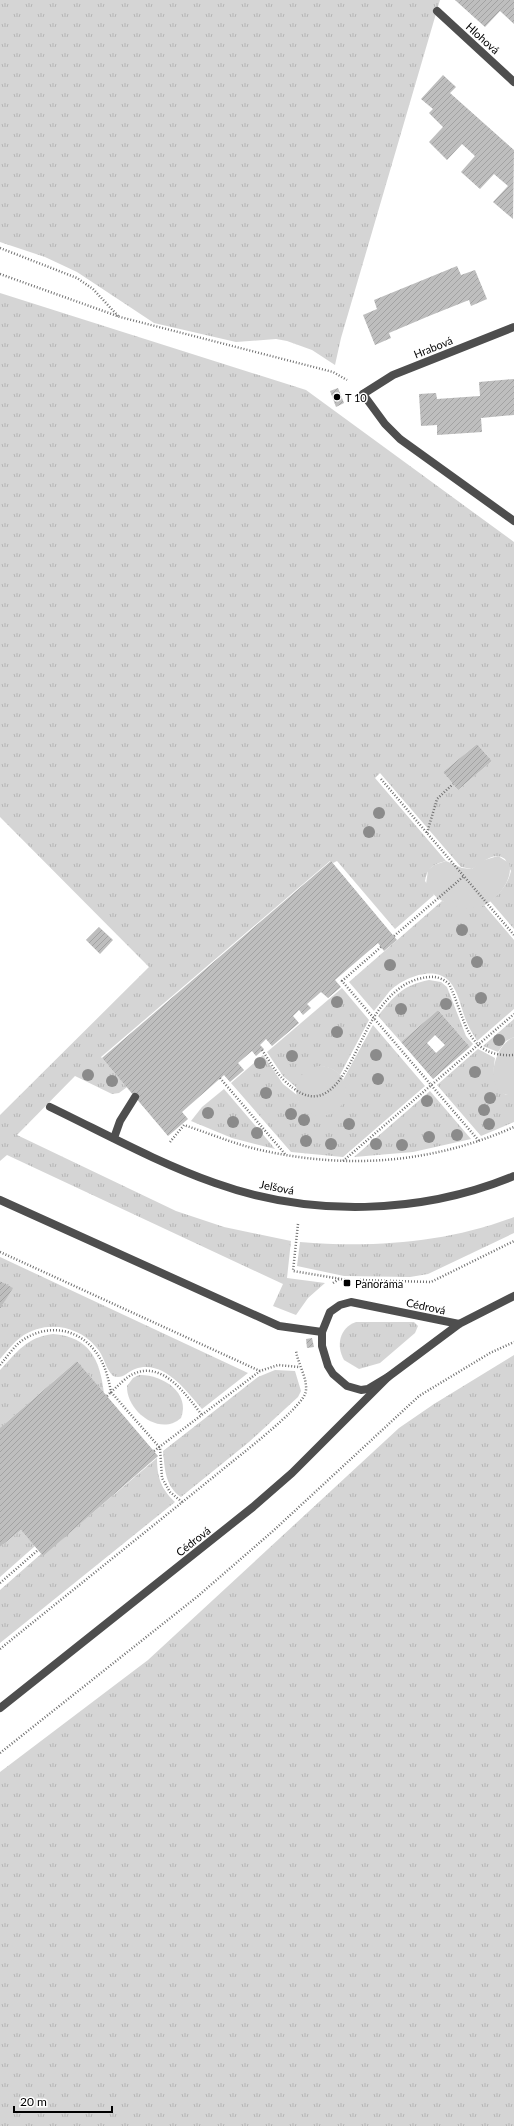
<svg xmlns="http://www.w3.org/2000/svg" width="514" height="2126" viewBox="0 0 514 2126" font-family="Lato,sans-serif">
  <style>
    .grass { fill: url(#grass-tufts); fill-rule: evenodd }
    .green { fill: #d5d5d5 }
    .building { fill: url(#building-hatch); fill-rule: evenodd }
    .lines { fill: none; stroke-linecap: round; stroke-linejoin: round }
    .path { stroke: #707070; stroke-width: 2.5; stroke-dasharray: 1 2; stroke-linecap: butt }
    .service { stroke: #4e4e4e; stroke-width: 8 }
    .minor { stroke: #4e4e4e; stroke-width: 8 }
    .tree { fill: #8b8b8b }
    .poi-dot { fill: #000; stroke: #fff; stroke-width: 1.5 }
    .labels { text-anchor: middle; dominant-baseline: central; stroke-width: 3; stroke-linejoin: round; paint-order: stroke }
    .street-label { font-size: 11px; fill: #000; stroke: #fff }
    .poi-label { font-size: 11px; fill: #000; stroke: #fff; text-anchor: start }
  </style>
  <defs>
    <pattern id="grass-tufts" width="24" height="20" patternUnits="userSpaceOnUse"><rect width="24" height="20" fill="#d5d5d5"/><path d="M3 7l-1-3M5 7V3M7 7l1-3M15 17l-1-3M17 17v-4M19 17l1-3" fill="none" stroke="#b5b5b5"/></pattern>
    <pattern id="building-hatch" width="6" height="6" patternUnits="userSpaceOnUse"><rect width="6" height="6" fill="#bebebe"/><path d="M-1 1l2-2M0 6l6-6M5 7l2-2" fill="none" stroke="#a2a2a2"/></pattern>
  </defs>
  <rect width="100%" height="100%" fill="#fff"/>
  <g class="grass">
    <path d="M0 0H440L341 338 335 365 312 350 287 341 276 339 236 342 154 323 77 272 45 257 0 242Z"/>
    <path d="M0 293 306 390 514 542V929L490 901C500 893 508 884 511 871L505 859C493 851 483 863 472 869L461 867 380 773 375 778 446 861C433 864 427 868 425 881L434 895 395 929 337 861 333 863 330 861 101 1057 127 1087 119 1093 112 1094 75 1076 17 1135 176 1211 224 1227 291 1241 287 1278 325 1283 308 1298 296 1315 273 1306 283 1284 7 1155 0 1161V1115L149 967 0 817ZM477 744 492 761 458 790 443 772Z"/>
    <path d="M442 901 467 907 484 905 514 940V1009L477 1041C474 1035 470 1030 468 1025 461 1011 460 994 450 982 435 964 402 978 389 992 384 998 379 1005 374 1011L349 982Z"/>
    <path d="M429 980 441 982 447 987 466 1036 473 1044 470 1047 438 1010 401 1042 378 1016C394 996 403 985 429 980Z"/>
    <path d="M342 988 369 1020 340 1075C324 1059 302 1068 297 1088L283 1076 267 1052Z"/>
    <path d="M514 1019V1037L506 1041 498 1052 483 1046Z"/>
    <path d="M373 1025 425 1086 343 1157 291 1152 231 1083 263 1055 283 1084 297 1095 299 1102 320 1115C340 1113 350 1098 343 1080Z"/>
    <path d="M478 1049 495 1058C493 1071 492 1088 506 1095H514V1122L481 1136 437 1085Z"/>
    <path d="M224 1089 271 1144 275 1149 232 1138 191 1121 202 1107Z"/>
    <path d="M430 1091 471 1139 413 1152 354 1157Z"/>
    <path d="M514 1217V1233L428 1274 410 1277 344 1276 297 1266 300 1242C372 1248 446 1243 514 1217Z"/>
    <path d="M0 1257 248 1373 202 1409C186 1391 164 1359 135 1369 127 1372 122 1380 113 1376 105 1368 104 1355 96 1347 78 1325 45 1320 21 1337 13 1343 7 1351 0 1359V1309L12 1288 0 1281Z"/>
    <path d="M356 1322H414L418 1326 415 1333 380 1363 359 1369 344 1360C336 1346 339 1328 356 1322Z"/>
    <path d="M53 1334C90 1337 100 1360 104 1393L77 1361 0 1428V1370C17 1352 27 1337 53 1334Z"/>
    <path d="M514 1355V2126H0V1772L148 1660 399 1428 434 1404Z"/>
    <path d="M275 1370 295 1371 301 1391 298 1397 249 1442 181 1497C165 1486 165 1470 163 1451L258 1377Z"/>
    <path d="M139 1375C161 1374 191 1392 181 1418 160 1437 126 1411 127 1386L133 1378Z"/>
    <path d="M157 1458C157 1477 161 1489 175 1502L0 1643V1590L41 1554 43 1555Z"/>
    <path d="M21 1530 35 1546 0 1577V1547Z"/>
  </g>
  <g class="green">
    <path d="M498 856 509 863C514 879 498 898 485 905 464 914 435 903 426 884L428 870 434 865 446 861 462 868 472 869 481 861Z"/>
    <path d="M514 1037V1095C482 1099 491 1046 514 1037Z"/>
    <circle cx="321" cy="1091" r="25"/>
  </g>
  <g class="building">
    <path d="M455 0H514V24L500 11 485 27Z"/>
    <path d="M443 75 456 87 450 93 514 150 513 219 493 202 508 186 494 174 480 189 461 172 475 156 462 144 447 160 429 142 443 127 429 113 433 109 421 99Z"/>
    <path d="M457 266 461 275 475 270 487 299 471 306 469 300 429 316 389 333 391 338 375 345 363 315 377 309 374 300Z"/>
    <path d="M514 379V415L481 418 482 432 437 435V425L421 426 419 394 436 393 437 399 480 396 479 382Z"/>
    <path d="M338 388 344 403 336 407 330 391Z"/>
    <path d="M477 744 492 761 458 790 443 772Z"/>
    <path d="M331 861 397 940 384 951 378 943 335 980 341 987 328 998 321 992 307 1004 311 1008 303 1015 299 1010 293 1016 299 1023 272 1046 266 1039 260 1045 264 1049 256 1056 252 1051 238 1063 244 1070 230 1082 224 1075 182 1112 188 1119 168 1136 102 1058Z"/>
    <path d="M99 927 113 940 100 954 86 940Z"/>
    <path d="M438 1010 470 1047 433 1079 401 1042ZM435 1035 445 1045 436 1053 427 1043Z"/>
    <path d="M0 1281 13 1288 0 1309Z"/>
    <path d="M312 1338 314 1347 307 1348 306 1339Z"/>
    <path d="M77 1361 158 1456 43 1556 21 1530 0 1547V1428Z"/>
  </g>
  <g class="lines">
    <g class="path">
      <path d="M0 248 77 278 93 289 119 317"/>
      <path d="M0 274 120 317 333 372 347 380"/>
      <path d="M381 779 514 935"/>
      <path d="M427 833 437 799 453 784"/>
      <path d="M394 936 464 876"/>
      <path d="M381 947 342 981 479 1141"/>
      <path d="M262 1050C269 1060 275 1072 284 1080 333 1130 352 1052 373 1019 383 1002 399 984 418 979 430 976 439 975 449 984 466 1018 465 1058 514 1055"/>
      <path d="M220 1078 285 1154"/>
      <path d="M170 1142 184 1125C208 1133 232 1143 256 1149 345 1170 431 1164 514 1127"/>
      <path d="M343 1161 514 1014"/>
      <path d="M298 1224 293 1271 347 1280"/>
      <path d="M0 1252 260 1371"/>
      <path d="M360 1280 431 1282 514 1241"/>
      <path d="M333 1283 339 1279"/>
      <path d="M0 1365C8 1356 15 1344 26 1338 54 1322 85 1331 101 1360 106 1369 109 1381 111 1392 118 1386 125 1378 133 1374 163 1360 186 1395 202 1415"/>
      <path d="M107 1396 111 1392 160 1448 162 1478 170 1492 182 1502"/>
      <path d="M154 1451 260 1371 278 1365 299 1367"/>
      <path d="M0 1583 38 1550"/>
      <path d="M0 1649C74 1589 148 1530 222 1470 239 1456 298 1411 305 1394 310 1382 297 1363 296 1350"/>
      <path d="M0 1753 198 1596 273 1531 419 1396 490 1353 514 1342"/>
    </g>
    <g class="service">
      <path d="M363 394 385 424 400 439 514 521"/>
      <path d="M0 1200 279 1326 322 1332"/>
    </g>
    <g class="minor">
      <path d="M437 11 514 82"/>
      <path d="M363 394 393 375 514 327"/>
      <path d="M50 1107C104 1133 158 1163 215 1183 310 1217 420 1215 514 1176"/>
      <path d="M114 1138 120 1121 135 1097"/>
      <path d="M459 1324 351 1302 340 1305 330 1312 322 1332V1346L328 1366 333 1374 347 1386 361 1390 368 1389 388 1377 459 1324 514 1296"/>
      <path d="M0 1708 253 1507 292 1473 388 1377"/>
    </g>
  </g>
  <g class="tree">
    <circle cx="379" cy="813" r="6"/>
    <circle cx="369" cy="832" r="6"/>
    <circle cx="462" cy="930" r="6"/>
    <circle cx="477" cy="962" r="6"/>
    <circle cx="390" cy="965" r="6"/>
    <circle cx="481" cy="998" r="6"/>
    <circle cx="337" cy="1002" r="6"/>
    <circle cx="446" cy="1004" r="6"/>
    <circle cx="401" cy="1009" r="6"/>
    <circle cx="337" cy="1032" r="6"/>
    <circle cx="499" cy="1040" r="6"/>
    <circle cx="376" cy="1055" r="6"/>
    <circle cx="292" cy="1056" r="6"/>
    <circle cx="260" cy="1063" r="6"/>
    <circle cx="475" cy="1072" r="6"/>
    <circle cx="88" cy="1075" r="6"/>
    <circle cx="378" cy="1079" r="6"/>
    <circle cx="112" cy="1081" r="6"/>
    <circle cx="266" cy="1093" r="6"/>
    <circle cx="490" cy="1098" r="6"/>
    <circle cx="427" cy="1101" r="6"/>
    <circle cx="484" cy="1110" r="6"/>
    <circle cx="208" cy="1113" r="6"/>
    <circle cx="291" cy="1114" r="6"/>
    <circle cx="304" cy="1120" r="6"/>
    <circle cx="233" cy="1122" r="6"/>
    <circle cx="349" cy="1124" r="6"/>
    <circle cx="489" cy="1124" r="6"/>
    <circle cx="257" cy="1133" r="6"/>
    <circle cx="457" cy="1135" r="6"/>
    <circle cx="429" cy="1137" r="6"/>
    <circle cx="306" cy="1141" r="6"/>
    <circle cx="331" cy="1144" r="6"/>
    <circle cx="376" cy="1144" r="6"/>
    <circle cx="402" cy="1145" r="6"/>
  </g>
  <g class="poi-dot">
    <circle cx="337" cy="397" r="4"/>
    <rect x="343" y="1279" width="8" height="8" rx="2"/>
  </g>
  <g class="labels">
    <g class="street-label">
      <text transform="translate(483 38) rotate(42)">Hlohová</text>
      <text transform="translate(433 347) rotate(-22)">Hrabová</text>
      <text transform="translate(277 1187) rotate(11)">Jelšová</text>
      <text transform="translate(426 1306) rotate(12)">Cédrová</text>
      <text transform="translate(193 1541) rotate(-38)">Cédrová</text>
    </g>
    <g class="poi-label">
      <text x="345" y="397">T 10</text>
      <text x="355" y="1283">Panoráma</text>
    </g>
  </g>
  <path d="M14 2106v6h98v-6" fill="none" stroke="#000000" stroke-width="2"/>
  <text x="20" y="2106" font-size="12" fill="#000000" stroke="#ffffff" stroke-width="3" paint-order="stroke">20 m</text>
</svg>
